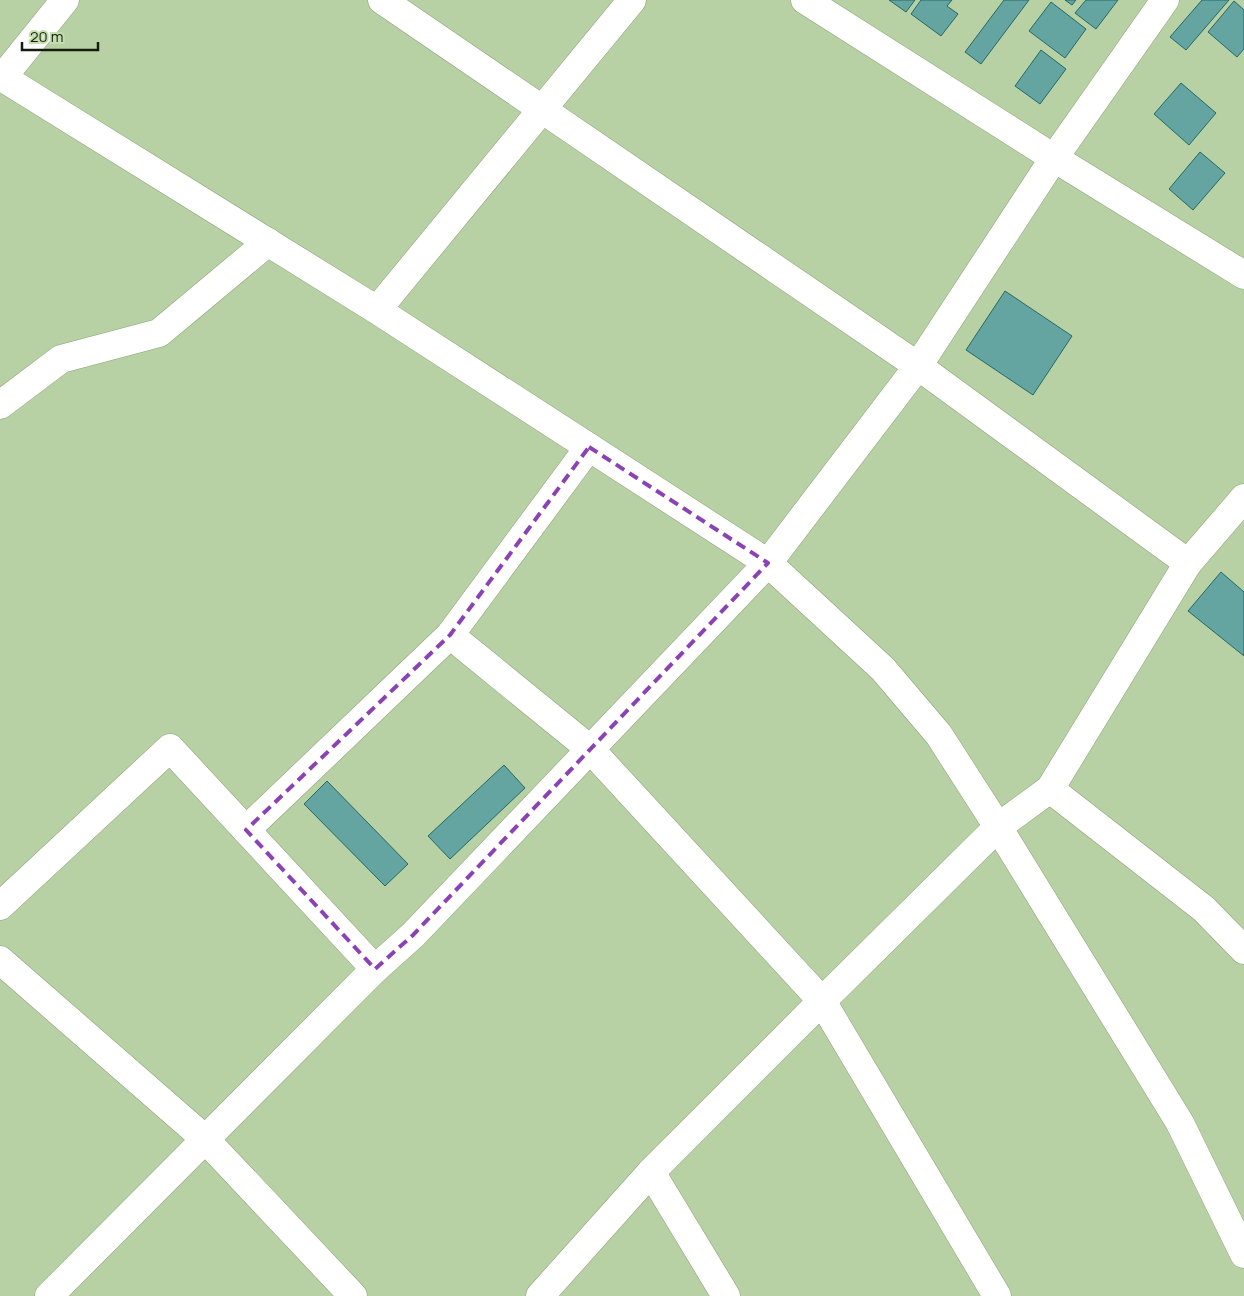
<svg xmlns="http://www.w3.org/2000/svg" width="1244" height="1296" viewBox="0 0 1244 1296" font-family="Manrope,sans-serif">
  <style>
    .building { fill: #64a4a1; stroke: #266966 }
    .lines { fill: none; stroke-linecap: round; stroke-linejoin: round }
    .street-casing { stroke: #8aa277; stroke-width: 29 }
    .secondary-casing { stroke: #8aa277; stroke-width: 29 }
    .street { stroke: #fff; stroke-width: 28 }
    .secondary { stroke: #fff; stroke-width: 28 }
    .marked { fill: none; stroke: #8b42b4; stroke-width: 4; stroke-dasharray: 10 6; stroke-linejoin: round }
  </style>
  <rect width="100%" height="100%" fill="#b8d1a4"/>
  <g class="building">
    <path d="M889 0H915L906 12Z"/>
    <path d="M921 0H952L947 6 958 14 941 36 911 14Z"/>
    <path d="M1004 0H1029L981 64 965 52Z"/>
    <path d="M1065 0H1076L1072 5Z"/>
    <path d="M1086 0H1118L1096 29 1075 13Z"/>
    <path d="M1202 0H1229L1186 50 1170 37Z"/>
    <path d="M1234 1 1244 10V49L1237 57 1208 32Z"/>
    <path d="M1051 2 1086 29 1065 58 1029 31Z"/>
    <path d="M1041 50 1066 69 1040 104 1015 86Z"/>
    <path d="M1181 83 1216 113 1189 145 1154 114Z"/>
    <path d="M1200 152 1225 173 1193 210 1169 189Z"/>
    <path d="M1005 291 1072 336 1033 395 966 350Z"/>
    <path d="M1221 572 1244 592V656L1188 611Z"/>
    <path d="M504 765 525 788 450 859 428 836Z"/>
    <path d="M327 781 408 864 385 886 304 804Z"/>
  </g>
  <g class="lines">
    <defs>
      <g id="street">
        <path d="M382 0 918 366 1188 563"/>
        <path d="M805 0 1054 158 1244 275"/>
        <path d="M2 78 65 0"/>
        <path d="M377 310 632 0"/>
        <path d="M0 405 61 359 159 333 268 242"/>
        <path d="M450 635 590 749 822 1001 997 1296"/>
        <path d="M1050 789 1204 909 1244 950"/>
        <path d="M246 830 450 635 589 447"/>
        <path d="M0 906 170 748 375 969"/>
        <path d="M0 960 204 1138 353 1296"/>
        <path d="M651 1172 726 1296"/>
        <path d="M49 1296 375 969 413 935 768 563 918 366 1054 158 1165 0"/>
        <path d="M540 1296 651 1172 822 1001 998 827 1050 789 1188 563 1244 498"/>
      </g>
      <path id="secondary" d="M0 76 377 310 768 563 883 669 939 735 998 827 1180 1123 1244 1254"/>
    </defs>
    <use href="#street" class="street-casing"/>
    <use href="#secondary" class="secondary-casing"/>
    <use href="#street" class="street"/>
    <use href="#secondary" class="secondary"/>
  </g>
  <path class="marked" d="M589 447 768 563 413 935 375 969 246 830 450 635Z"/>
  <path d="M22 42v8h76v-8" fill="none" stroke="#141d0d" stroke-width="2.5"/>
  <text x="30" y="42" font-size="15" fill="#141d0d" stroke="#c5deb0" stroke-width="4" paint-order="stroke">20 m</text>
</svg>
